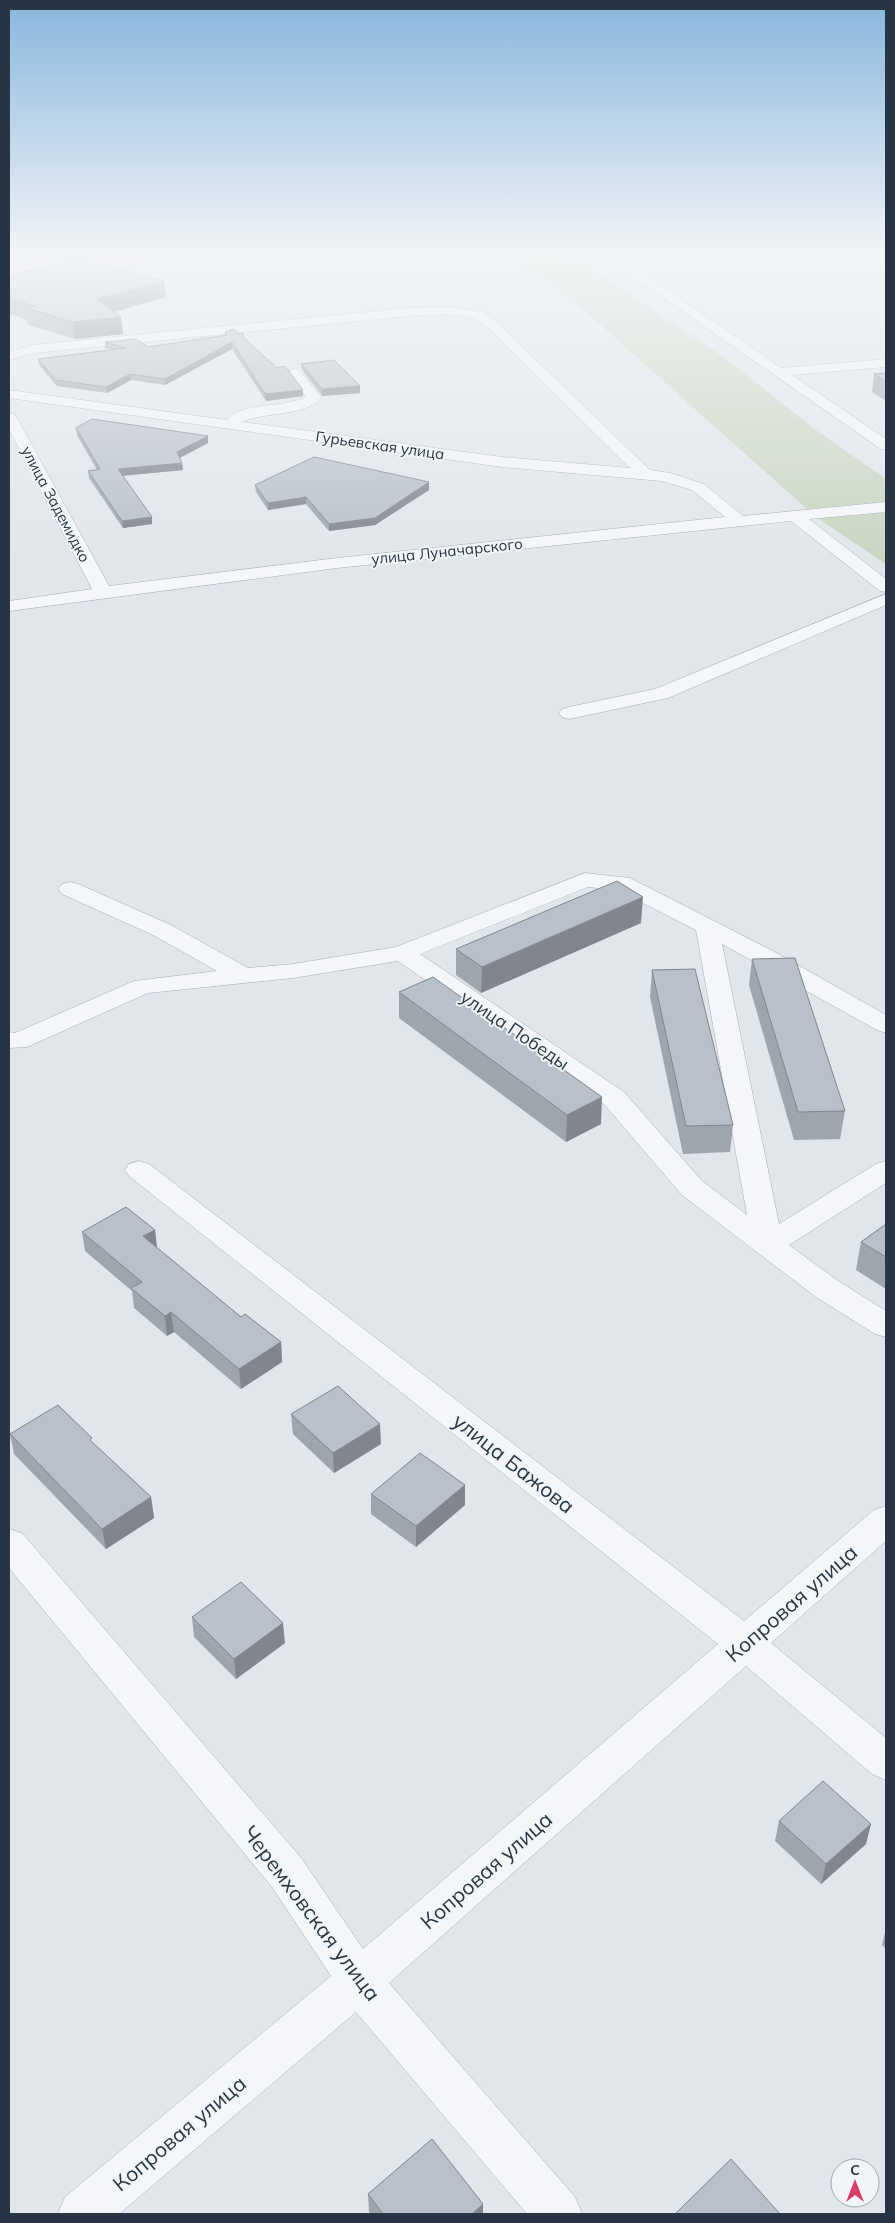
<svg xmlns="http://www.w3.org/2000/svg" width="895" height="2223" viewBox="0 0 895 2223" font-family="Mulish,sans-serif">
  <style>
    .green { fill: #c9d5c1 }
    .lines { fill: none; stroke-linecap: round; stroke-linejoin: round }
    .minor-casing { stroke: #a6adb6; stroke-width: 1 }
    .minor { fill: #f4f6f9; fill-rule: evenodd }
    .wall { fill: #9ea5ad }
    .shaded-wall { fill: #81868d }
    .building { fill: #b8c0c9; stroke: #81868d }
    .labels { text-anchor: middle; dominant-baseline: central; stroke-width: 4; stroke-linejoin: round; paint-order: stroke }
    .far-street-label { font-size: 15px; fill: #283544; stroke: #f1f5f8 }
    .street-label { font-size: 18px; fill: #283544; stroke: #f1f5f8 }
    .near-street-label { font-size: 21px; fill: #283544; stroke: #f1f5f8 }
  </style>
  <rect width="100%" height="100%" fill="#e1e6eb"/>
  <path class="green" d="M502 251H532L580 261 728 360 813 428 886 479V564L816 517 586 312Z"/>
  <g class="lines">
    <defs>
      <g id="minor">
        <path d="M178 251H230L224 254 9 271V264Z"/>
        <path d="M596 251H610L781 368 886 359V367L792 375 886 439V450L881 449Z"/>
        <path d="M452 307 482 312 491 317 650 470 670 473 704 484 743 516 886 502V512L809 519 886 579V592L880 591 791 521 337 568 9 611V601L92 589 9 429V412L16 416 109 586 337 558 725 517 692 490 662 481 502 467 9 398V390L227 420C241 402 285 408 306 397L287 373 294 369 299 370 319 395 321 398C307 416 263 412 242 422L502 457 630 468 483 323C461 311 433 315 409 316L34 353 9 360V352L33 345 409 308Z"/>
        <path d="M886 594V605L668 698 569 719 562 717 559 713 562 709 569 707 655 689Z"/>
        <path d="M585 873 630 878 773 951 886 1015V1033L877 1030 722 944 779 1224 876 1164 886 1161V1183L789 1245 838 1281 886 1311V1337L875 1334 816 1297 682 1195 604 1104 398 961 293 978 148 993 27 1047 9 1048V1032L15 1033 134 981 217 971 153 935 62 894 58 889 62 884 70 882 78 884 171 925 248 968 293 964 396 947ZM588 887 617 890 696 930 747 1215 702 1181 624 1092 420 954Z"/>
        <path d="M139 1161 149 1164 744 1621 874 1510 886 1506V1541L771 1643 886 1738V1780L872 1774 746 1666 389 1983 575 2197 582 2214H527L356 2012 119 2214H58L65 2197 331 1976 272 1887 9 1568V1529L22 1533 302 1859 363 1949 718 1644 129 1176 125 1170 129 1164Z"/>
      </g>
    </defs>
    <use href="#minor" class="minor-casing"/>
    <use href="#minor" class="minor"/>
  </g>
  <g class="wall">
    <path d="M9 276 166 297 114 312 123 334 75 339 28 325 27 320 9 314Z"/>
    <path d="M225 332 243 337 303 396 266 401 232 349 165 385 131 380 107 393 57 386 39 365 38 359 112 350 105 348V342L148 347 225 336Z"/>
    <path d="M301 364 360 386V393L322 396 302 370Z"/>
    <path d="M886 373V401L872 392 874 374Z"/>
    <path d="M76 428 208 443 180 458 182 463 183 470 123 476 152 517V524L123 528 89 478 88 471 97 470 77 435Z"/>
    <path d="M429 482V490L375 525 329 531 306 504 268 510 256 492 255 485Z"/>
    <path d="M641 923 481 993 456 975V949Z"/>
    <path d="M752 959 845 1111 840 1139 794 1140 749 985Z"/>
    <path d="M652 970 733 1125 730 1152 683 1154 650 997Z"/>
    <path d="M399 992 601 1124 566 1142 399 1018Z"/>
    <path d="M886 1224V1289L856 1270 861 1242Z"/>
    <path d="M155 1230 157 1248 241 1317 281 1342 282 1362 241 1389 174 1332 167 1336 134 1308 132 1291 85 1251 82 1232Z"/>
    <path d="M291 1414 381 1444 334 1473 293 1434Z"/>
    <path d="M10 1434 93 1443 151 1497 154 1518 106 1549 14 1454Z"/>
    <path d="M465 1485V1505L416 1547 371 1514V1494Z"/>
    <path d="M192 1617 285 1643 236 1679 194 1637Z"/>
    <path d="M779 1821 866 1844 821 1884 775 1841Z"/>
    <path d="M886 1928V1949L882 1945Z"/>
    <path d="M368 2194 483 2214H371L369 2212Z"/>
  </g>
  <g class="shaded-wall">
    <path d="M164 281 166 297 99 316 97 299Z"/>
    <path d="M121 317 123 334 75 339 73 322Z"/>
    <path d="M232 342V349L165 385V379Z"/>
    <path d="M130 374 131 380 107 393 106 387Z"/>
    <path d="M360 386V393L322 396V389Z"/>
    <path d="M303 390V396L266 401 265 394Z"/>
    <path d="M208 436V443L177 459V452Z"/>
    <path d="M182 463 183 470 119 476 118 469Z"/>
    <path d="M429 482V490L375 525 329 531V524Z"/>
    <path d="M306 497V504L268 510V503Z"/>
    <path d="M152 517V524L123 528 122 521Z"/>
    <path d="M643 897 641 923 481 993 482 967Z"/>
    <path d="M602 1097 601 1124 566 1142 567 1115Z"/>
    <path d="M155 1230 157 1250 143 1236Z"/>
    <path d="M171 1312 174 1332 167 1336 165 1316Z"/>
    <path d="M281 1342 282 1362 241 1389 239 1369Z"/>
    <path d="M380 1424 381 1444 334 1473 333 1453Z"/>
    <path d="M465 1485V1505L416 1547V1526Z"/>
    <path d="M151 1497 154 1518 106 1549 102 1529Z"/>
    <path d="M283 1623 285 1643 236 1679 234 1659Z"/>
    <path d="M871 1824 866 1844 821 1884 826 1864Z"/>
    <path d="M483 2204V2214H472Z"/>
  </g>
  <g class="building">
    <path d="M77 258 164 281 97 299 121 317 73 322 26 308 35 306 9 298V276Z"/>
    <path d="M234 329 239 334 243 333V337L277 368 285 366 303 390 265 394 232 342 165 379 130 374 106 387 56 380 38 359 126 348 105 342 136 339 148 347 227 335 225 332Z"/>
    <path d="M334 360 360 386 322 389 301 364Z"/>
    <path d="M886 373V381L874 374Z"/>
    <path d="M92 419 208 436 177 452 182 463 118 469 152 517 122 521 88 471 100 469 76 428Z"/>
    <path d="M314 457 429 482 375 518 329 524 306 497 268 503 255 485Z"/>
    <path d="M617 881 643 897 482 967 456 949Z"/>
    <path d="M795 958 845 1111 798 1112 752 959Z"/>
    <path d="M695 969 733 1125 686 1126 652 970Z"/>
    <path d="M433 977 602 1097 567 1115 399 992Z"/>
    <path d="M126 1207 155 1230 143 1236 241 1317 245 1314 281 1342 239 1369 171 1312 165 1316 131 1288 142 1282 82 1232Z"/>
    <path d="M886 1224V1257L861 1242Z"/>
    <path d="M338 1386 380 1424 333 1453 291 1414Z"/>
    <path d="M58 1405 92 1438 90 1440 151 1497 102 1529 10 1434Z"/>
    <path d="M420 1453 465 1485 416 1526 371 1494Z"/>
    <path d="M241 1582 283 1623 234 1659 192 1617Z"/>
    <path d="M823 1781 871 1824 826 1864 779 1821Z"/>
    <path d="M432 2139 483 2204 472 2214H383L368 2194Z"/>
    <path d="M731 2159 780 2214H676V2213Z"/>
  </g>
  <linearGradient id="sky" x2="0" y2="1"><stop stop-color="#88b6de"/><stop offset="0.45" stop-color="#f2f4f6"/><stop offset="1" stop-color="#f2f4f6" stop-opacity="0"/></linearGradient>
  <rect width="895" height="562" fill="url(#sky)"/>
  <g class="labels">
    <g class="far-street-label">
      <text transform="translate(380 445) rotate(8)">Гурьевская улица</text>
      <text transform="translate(56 504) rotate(62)">улица Задемидко</text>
      <text transform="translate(447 551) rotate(-6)">улица Луначарского</text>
    </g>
    <g class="street-label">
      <text transform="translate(515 1030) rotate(34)">улица Победы</text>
    </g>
    <g class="near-street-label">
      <text transform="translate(514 1463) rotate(38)">улица Бажова</text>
      <text transform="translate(791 1603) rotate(-41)">Копровая улица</text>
      <text transform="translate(486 1870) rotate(-41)">Копровая улица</text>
      <text transform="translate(312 1913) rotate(53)">Черемховская улица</text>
      <text transform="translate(179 2133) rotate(-40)">Копровая улица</text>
    </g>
  </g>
  <rect width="895" height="2223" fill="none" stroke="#283544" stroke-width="20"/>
  <g transform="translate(855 2183)"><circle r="24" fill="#f1f5f8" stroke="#a1a8b0"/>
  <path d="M0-4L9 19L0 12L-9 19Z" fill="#da3c65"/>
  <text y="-8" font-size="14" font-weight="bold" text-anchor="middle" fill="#283544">С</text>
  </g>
</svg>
